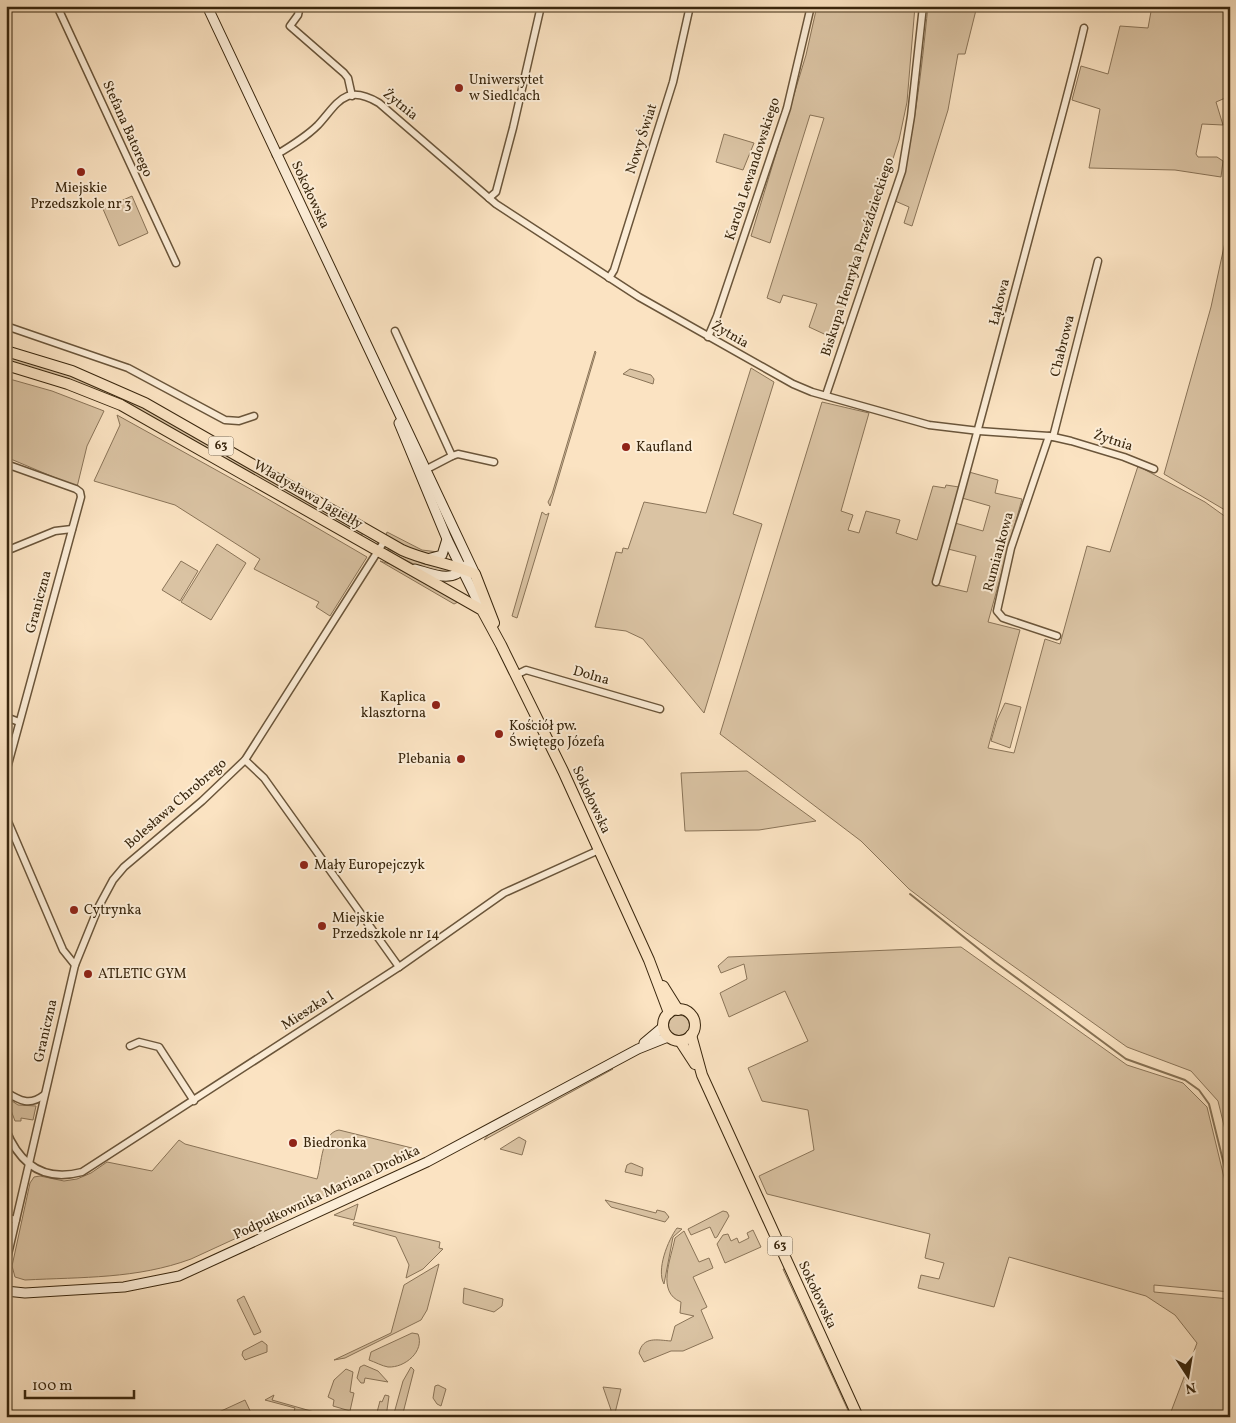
<svg xmlns="http://www.w3.org/2000/svg" width="1236" height="1423" viewBox="0 0 1236 1423" font-family="Vollkorn,serif">
  <style>
    .green { fill: #dac3a3; stroke: #8a7458 }
    .lines { fill: none; stroke-linecap: round; stroke-linejoin: round }
    .stream { stroke: #867154; stroke-width: 2 }
    .street-casing { stroke: #6a553a; stroke-width: 9 }
    .secondary-casing { stroke: #39260d; stroke-width: 11 }
    .primary-casing { stroke: #39260d; stroke-width: 12 }
    .street { stroke: #fcedd7; stroke-width: 6 }
    .secondary { stroke: #fcedd7; stroke-width: 9 }
    .primary { stroke: #fbe3c2; stroke-width: 10 }
    .poi-dot { fill: #8f2418; stroke: #fcedd7; stroke-width: 2 }
    .labels { text-anchor: middle; dominant-baseline: central; stroke-width: 4; stroke-linejoin: round; paint-order: stroke }
    .shield { fill: #fcedd7; stroke: #74624a; stroke-width: 1 }
    .shield-label { font-size: 12px; font-weight: bold; fill: #39260d }
    .poi-label { font-size: 14px; fill: #39260d; stroke: #fcedd7; text-anchor: start }
    .street-label { font-size: 14px; fill: #39260d; stroke: #fcedd7 }
  </style>
  <rect width="100%" height="100%" fill="#fbe3c2"/>
  <filter id="stains"><feTurbulence type="fractalNoise" baseFrequency=".004" numOctaves="4"/><feColorMatrix values="0 0 0 0 .2 0 0 0 0 .09 0 0 0 0 .02 0 0 0 .5 -.17"/></filter>
  <radialGradient id="worn" r=".72"><stop offset=".6" stop-color="#630" stop-opacity="0"/><stop offset="1" stop-color="#630" stop-opacity=".3"/></radialGradient>
  <g class="green">
    <path d="M817 6H915L907 102 899 140 835 339 809 327 817 304 783 295 780 303 767 298 824 118 810 115 770 243 751 236 806 55Z"/>
    <path d="M928 6H974L976 10 965 54H958L948 110 912 226 904 223 909 207 895 201C915 137 921 73 928 6Z"/>
    <path d="M1152 6H1206V8L1222 11 1223 6H1230V96L1216 102 1223 125 1202 124 1196 154 1198 157H1217L1223 161 1221 177 1175 170 1089 168 1100 109 1072 100 1081 66 1108 74 1120 26 1148 28Z"/>
    <path d="M724 134 754 143 743 170 716 162Z"/>
    <path d="M132 196 148 233 119 246 103 209Z"/>
    <path d="M1230 219V513L1164 474 1211 307Z"/>
    <path d="M595 351 596 352 550 506 548 502 552 494Z"/>
    <path d="M6 356 64 373 114 393 112 397 6 361Z"/>
    <path d="M751 368 774 382 733 514 762 524 704 713 643 639 626 631 595 627 616 552 622 553 623 548 628 549 644 502 706 513Z"/>
    <path d="M630 369 651 375 654 379 653 384 623 374Z"/>
    <path d="M6 378 52 391 104 411 87 446 77 487 6 457Z"/>
    <path d="M119 395 154 412 363 532 361 537 152 417 117 400Z"/>
    <path d="M822 402 869 413 841 511 853 515 848 530 859 533 866 511 900 520 896 533 917 540 933 486 945 488 946 485 959 487 933 584 967 592 976 556 948 549 955 523 983 531 990 506 962 498 969 472 998 480 995 493 1022 499 988 622 1020 630 988 748 1014 753 1045 639 1060 644 1087 546 1110 552 1138 466 1205 502 1230 520V1150L1218 1101 1191 1071 1127 1047 964 931 909 889 861 841 720 734Z"/>
    <path d="M117 415 254 491 367 557 330 616 316 607 319 602 254 569 260 559 175 505 94 481 120 425Z"/>
    <path d="M542 512 546 515 549 513 517 618 512 616Z"/>
    <path d="M387 532 422 550 438 552C419 558 402 545 386 536Z"/>
    <path d="M217 544 246 563 211 620 181 602Z"/>
    <path d="M387 549 424 564 447 568 449 573 420 567 385 550Z"/>
    <path d="M181 561 198 571 180 601 162 590Z"/>
    <path d="M380 561 390 564 458 602 454 604Z"/>
    <path d="M1005 703 1021 707 1010 748 991 741 997 720Z"/>
    <path d="M747 771 816 821 759 830 685 831 681 773Z"/>
    <path d="M961 947 1127 1065 1183 1083 1207 1107 1230 1202V1292L1154 1285V1292L1230 1299V1417H1169L1197 1343 1175 1315 1146 1296 1009 1257 994 1307 918 1288 921 1275 939 1279 944 1263 925 1258 930 1234 767 1194 759 1176 814 1150 808 1110 762 1101 748 1068 808 1041 785 991 729 1017 720 993 747 979 744 964 721 973 718 966 728 957Z"/>
    <circle cx="679" cy="1026" r="11"/>
    <path d="M610 1068 613 1069 484 1140 489 1134Z"/>
    <path d="M6 1097 18 1105 36 1106 33 1120 21 1118V1121H15Z"/>
    <path d="M339 1130 412 1148 417 1155 191 1259C137 1279 82 1277 25 1280L15 1277 12 1266 30 1183 34 1177 40 1176 64 1181 77 1179 91 1173 107 1162 152 1171 179 1140 185 1144 317 1179C322 1164 321 1133 339 1130Z"/>
    <path d="M519 1137 526 1141 522 1155 500 1149Z"/>
    <path d="M631 1163 643 1168 642 1176 625 1172 627 1165Z"/>
    <path d="M605 1200 656 1213 657 1210 665 1212 669 1217 665 1222 611 1207Z"/>
    <path d="M358 1204 354 1220 334 1215Z"/>
    <path d="M723 1211 727 1212 729 1216 717 1237 715 1238 710 1227 691 1235 688 1229Z"/>
    <path d="M354 1222 440 1242 439 1248 443 1249 423 1269 406 1278 409 1265 396 1237 353 1225Z"/>
    <path d="M677 1228 682 1229 673 1237 664 1284C656 1270 668 1240 677 1228Z"/>
    <path d="M753 1230 761 1247 725 1263 717 1244 723 1235 728 1234 731 1241 737 1238 739 1243 749 1238 747 1233Z"/>
    <path d="M684 1231 699 1262 709 1258 713 1268 693 1277 707 1307 701 1310 713 1338 683 1351H671L644 1362 639 1353C643 1336 657 1340 671 1341L675 1326 694 1316 680 1313 681 1302C656 1292 671 1259 675 1238Z"/>
    <path d="M439 1264 427 1310 421 1320 345 1358 334 1360 391 1333 404 1285Z"/>
    <path d="M783 1269H785L853 1417H851Z"/>
    <path d="M464 1288 503 1299 502 1306 494 1312 465 1304 463 1303Z"/>
    <path d="M244 1296 261 1332 254 1335 237 1300Z"/>
    <path d="M412 1333 418 1334C425 1351 405 1368 388 1367 382 1366 375 1362 369 1360L371 1352Z"/>
    <path d="M262 1341 267 1345V1352L245 1360 242 1355 243 1351Z"/>
    <path d="M364 1365 378 1371 388 1382 365 1378 364 1383H361L357 1378 360 1367Z"/>
    <path d="M411 1367 414 1370 402 1417H393L403 1381Z"/>
    <path d="M346 1369 353 1372 350 1392 354 1393 350 1411 333 1406 334 1400 328 1397 334 1380Z"/>
    <path d="M438 1385 446 1389 441 1406 437 1404 433 1398 435 1386Z"/>
    <path d="M603 1387 621 1389 614 1417H610L611 1410Z"/>
    <path d="M274 1395 272 1400 318 1413 316 1417 300 1413 293 1414 295 1408 265 1400Z"/>
    <path d="M385 1395 389 1396 386 1417 376 1416 380 1401 382 1402Z"/>
    <path d="M245 1400 253 1417 233 1414 232 1417H208Z"/>
  </g>
  <g class="lines">
    <path class="stream" d="M910 894 995 962 1126 1059 1185 1080 1199 1090 1209 1104 1230 1189"/>
    <defs>
      <g id="street">
        <path d="M57 6 176 263"/>
        <path d="M300 6 298 15 290 26 344 73 348 78 352 96"/>
        <path d="M276 155C291 146 306 137 318 125 338 103 345 83 379 103L496 204 639 297 793 384 812 392 929 425 979 431 1049 436 1071 441 1124 457 1154 469"/>
        <path d="M489 198 496 192 513 128 541 6"/>
        <path d="M609 278 614 270 673 82 690 6"/>
        <path d="M6 326 128 368 225 420 239 421 254 416"/>
        <path d="M395 331 452 456 427 469"/>
        <path d="M708 337 717 316 787 108 811 6"/>
        <path d="M826 395 902 171 911 116 923 6"/>
        <path d="M1049 436 1011 548 997 611 1003 618 1057 636"/>
        <path d="M1053 437 1098 261"/>
        <path d="M452 456 458 454 494 462"/>
        <path d="M6 464 76 489 80 492 81 497 6 772"/>
        <path d="M6 551 55 531 72 529"/>
        <path d="M936 582C970 461 1002 340 1034 219 1051 155 1069 92 1084 28"/>
        <path d="M516 675 526 670 660 709"/>
        <path d="M6 717 19 722"/>
        <path d="M245 760 264 778 399 967"/>
        <path d="M6 817 63 950 75 965"/>
        <path d="M130 1046 139 1042 159 1047 194 1101"/>
        <path d="M6 1092C20 1101 30 1106 44 1095"/>
        <path d="M6 1130C20 1165 44 1182 82 1172L399 967 504 893 599 850"/>
        <path d="M6 1217 16 1220"/>
        <path d="M6 1263 75 965 99 906 113 880 124 867 202 801 245 760 385 540"/>
      </g>
      <g id="secondary">
        <path d="M207 6 475 574"/>
        <path d="M399 423 447 539 482 610"/>
        <path d="M427 559 442 555 447 539"/>
        <path d="M415 569C433 574 453 584 465 566"/>
        <path d="M644 1043 663 1027"/>
        <path d="M6 1291 25 1293 124 1287 179 1276 427 1162 638 1049 668 1037"/>
      </g>
      <g id="primary">
        <path d="M6 351 72 371 145 403 402 550C426 561 451 563 475 574L494 623"/>
        <path d="M6 365 68 384 121 405 482 610 501 645 563 771 649 960 669 1013"/>
        <path d="M663 986 678 1010"/>
        <circle cx="679" cy="1025" r="16"/>
        <path d="M691 1035 702 1075 858 1417"/>
        <path d="M680 1041 695 1064"/>
      </g>
    </defs>
    <use href="#street" class="street-casing"/>
    <use href="#secondary" class="secondary-casing"/>
    <use href="#primary" class="primary-casing"/>
    <use href="#street" class="street"/>
    <use href="#secondary" class="secondary"/>
    <use href="#primary" class="primary"/>
  </g>
  <g class="poi-dot">
    <circle cx="459" cy="88" r="5"/>
    <circle cx="81" cy="172" r="5"/>
    <circle cx="626" cy="447" r="5"/>
    <circle cx="436" cy="705" r="5"/>
    <circle cx="499" cy="734" r="5"/>
    <circle cx="461" cy="759" r="5"/>
    <circle cx="304" cy="865" r="5"/>
    <circle cx="74" cy="910" r="5"/>
    <circle cx="322" cy="926" r="5"/>
    <circle cx="88" cy="974" r="5"/>
    <circle cx="293" cy="1143" r="5"/>
  </g>
  <g class="labels">
    <g class="shield">
      <rect x="208.5" y="436.5" width="25" height="19" rx="4"/>
      <rect x="767.5" y="1236.5" width="25" height="19" rx="4"/>
    </g>
    <g class="shield-label">
      <text x="221" y="446">63</text>
      <text x="780" y="1246">63</text>
    </g>
    <g class="poi-label">
      <text x="469" y="80">Uniwersytet<tspan x="469" dy="16">w Siedlcach</tspan></text>
      <text x="81" y="188" text-anchor="middle">Miejskie<tspan x="81" dy="16">Przedszkole nr 3</tspan></text>
      <text x="636" y="447">Kaufland</text>
      <text x="426" y="697" text-anchor="end">Kaplica<tspan x="426" dy="16">klasztorna</tspan></text>
      <text x="509" y="726">Kościół pw.<tspan x="509" dy="16">Świętego Józefa</tspan></text>
      <text x="451" y="759" text-anchor="end">Plebania</text>
      <text x="314" y="865">Mały Europejczyk</text>
      <text x="84" y="910">Cytrynka</text>
      <text x="332" y="918">Miejskie<tspan x="332" dy="16">Przedszkole nr 14</tspan></text>
      <text x="98" y="974">ATLETIC GYM</text>
      <text x="303" y="1143">Biedronka</text>
    </g>
    <g class="street-label">
      <text transform="translate(400 105) rotate(39)">Żytnia</text>
      <text transform="translate(127 129) rotate(66)">Stefana Batorego</text>
      <text transform="translate(642 139) rotate(-72)">Nowy Świat</text>
      <text transform="translate(753 169) rotate(-72)">Karola Lewandowskiego</text>
      <text transform="translate(310 195) rotate(65)">Sokołowska</text>
      <text transform="translate(858 257) rotate(-72)">Biskupa Henryka Przeździeckiego</text>
      <text transform="translate(1000 302) rotate(-76)">Łąkowa</text>
      <text transform="translate(730 335) rotate(30)">Żytnia</text>
      <text transform="translate(1063 346) rotate(-76)">Chabrowa</text>
      <text transform="translate(1113 441) rotate(18)">Żytnia</text>
      <text transform="translate(308 495) rotate(30)">Władysława Jagiełły</text>
      <text transform="translate(999 552) rotate(-75)">Rumiankowa</text>
      <text transform="translate(39 602) rotate(-75)">Graniczna</text>
      <text transform="translate(591 676) rotate(16)">Dolna</text>
      <text transform="translate(591 800) rotate(65)">Sokołowska</text>
      <text transform="translate(176 804) rotate(-41)">Bolesława Chrobrego</text>
      <text transform="translate(308 1011) rotate(-33)">Mieszka I</text>
      <text transform="translate(46 1031) rotate(-77)">Graniczna</text>
      <text transform="translate(327 1193) rotate(-25)">Podpułkownika Mariana Drobika</text>
      <text transform="translate(817 1295) rotate(65)">Sokołowska</text>
    </g>
  </g>
  <rect width="1236" height="1423" fill="none" stroke="#fbe3c2" stroke-width="25"/>
  <rect x="8" y="8" width="1221" height="1408" fill="none" stroke="#39260d" stroke-width="2.5"/>
  <rect x="12" y="12" width="1211" height="1398" fill="none" stroke="#39260d"/>
  <g transform="translate(1188 1376) rotate(168)" stroke="#fcedd7" stroke-width="4" paint-order="stroke">
  <path d="M0-4L9 19L0 12L-9 19Z" fill="#39260d"/>
  <text y="-8" font-size="14" font-weight="bold" text-anchor="middle" fill="#39260d">N</text>
  </g>
  <path d="M25 1390v8h109v-8" fill="none" stroke="#39260d" stroke-width="2.5"/>
  <text x="32" y="1390" font-size="15" fill="#39260d" stroke="#fcedd7" stroke-width="4" paint-order="stroke">100 m</text>
  <rect width="100%" height="100%" filter="url(#stains)"/>
  <rect width="100%" height="100%" fill="url(#worn)"/>
</svg>
